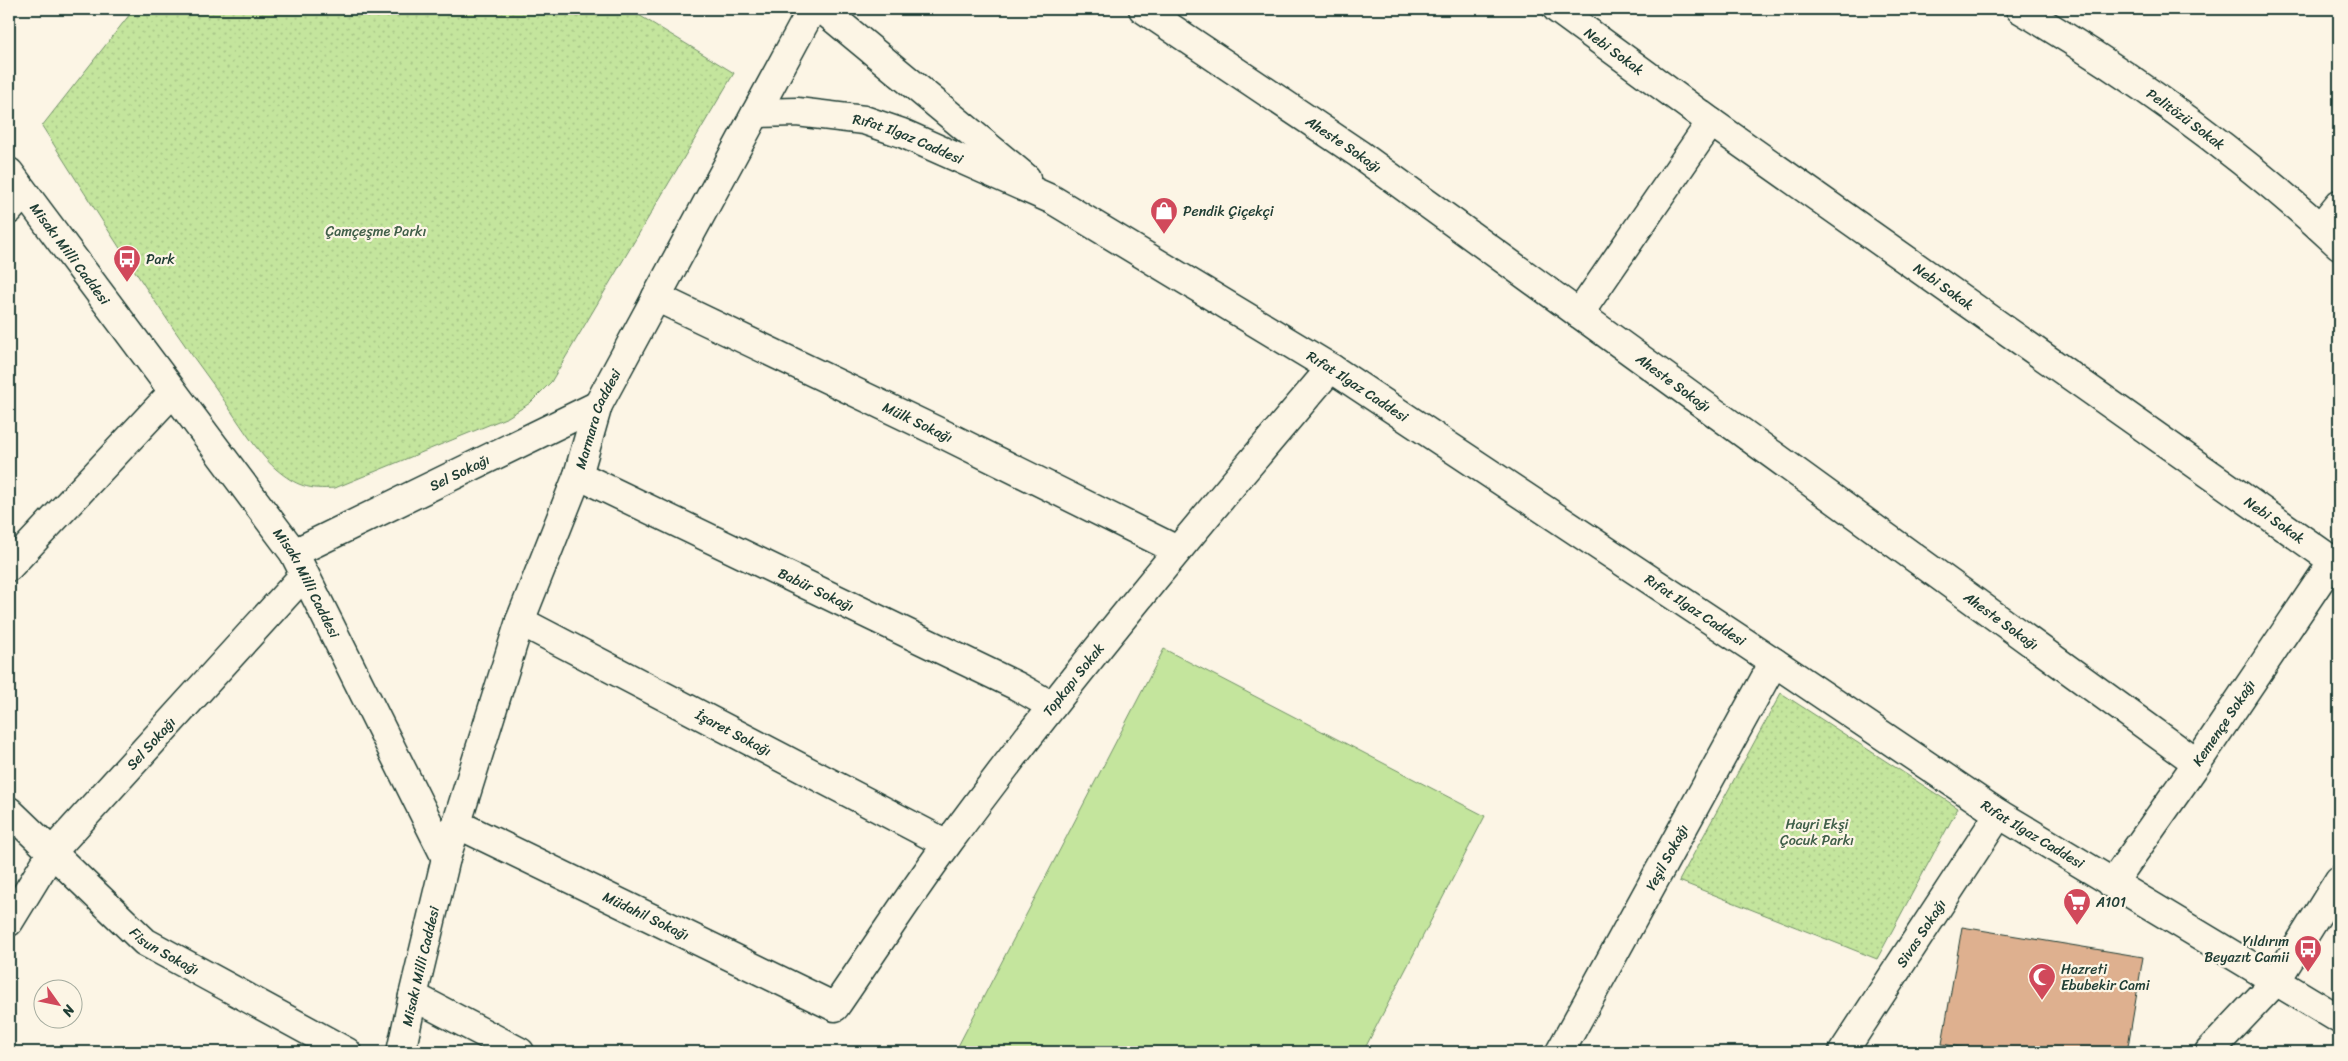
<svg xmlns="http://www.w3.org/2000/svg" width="2348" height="1061" viewBox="0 0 2348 1061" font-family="Sriracha,sans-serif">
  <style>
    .green { fill: url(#green-dots); stroke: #729168 }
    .pitch { fill: #c4e59d; stroke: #729168 }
    .building { fill: #deb08f; stroke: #1f3d34 }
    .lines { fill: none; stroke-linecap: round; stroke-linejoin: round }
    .minor-casing { stroke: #1f3d34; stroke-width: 31 }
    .tertiary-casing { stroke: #1f3d34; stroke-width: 31 }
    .minor { stroke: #fcf5e5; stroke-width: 28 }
    .tertiary { stroke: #fcf5e5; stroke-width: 28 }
    .labels { text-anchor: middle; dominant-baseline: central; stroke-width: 4.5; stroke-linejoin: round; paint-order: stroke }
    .street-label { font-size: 14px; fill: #1f3d34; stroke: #fcf5e5 }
    .poi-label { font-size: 14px; fill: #1f3d34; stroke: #fcf5e5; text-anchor: start }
    .park-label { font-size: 14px; fill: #405f49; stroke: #fcf5e5 }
  </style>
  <defs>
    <pattern id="green-dots" width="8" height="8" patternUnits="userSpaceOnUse" patternTransform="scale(1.25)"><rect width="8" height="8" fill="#c4e59d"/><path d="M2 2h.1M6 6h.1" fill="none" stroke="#a8c588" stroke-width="1.8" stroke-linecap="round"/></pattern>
  </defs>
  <rect width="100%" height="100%" fill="#fcf5e5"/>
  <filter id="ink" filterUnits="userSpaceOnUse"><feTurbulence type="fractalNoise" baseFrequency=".02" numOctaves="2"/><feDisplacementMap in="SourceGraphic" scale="10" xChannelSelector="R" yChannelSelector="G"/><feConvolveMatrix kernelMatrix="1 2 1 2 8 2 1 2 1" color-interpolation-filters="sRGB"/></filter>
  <g filter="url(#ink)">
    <g class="green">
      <path d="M134 9H629L734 73 551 382 530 403 508 417 335 488C309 490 296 486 276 469 256 452 231 410 215 387 153 303 98 214 42 126Z"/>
      <path d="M1781 693 1958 808 1877 959 1679 881Z"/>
    </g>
    <path class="pitch" d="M1164 649 1485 816 1363 1052H955Z"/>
    <path class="building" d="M1962 927 2143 957 2127 1052H1989L1942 1044Z"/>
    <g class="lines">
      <defs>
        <g id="minor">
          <path id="s1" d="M1143 9 1359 154 2197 763"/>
          <path id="s2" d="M1557 9 1711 122 2333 561 2197 763 2112 884"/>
          <path id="s3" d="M2020 9C2133 76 2243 155 2339 245"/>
          <path d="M9 210 24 193"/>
          <path d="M2320 227 2339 204"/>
          <path id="s4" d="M656 297 945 435 1177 550"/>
          <path d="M1579 314 1711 122"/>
          <path id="s5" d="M578 475 1017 686 1052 706"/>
          <path id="s6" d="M294 553 598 405"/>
          <path d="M9 567 173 392"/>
          <path id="s7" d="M520 621 947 844"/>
          <path id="s8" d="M9 811 145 942 347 1052"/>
          <path id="s9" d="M457 824 835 1007C873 952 909 896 948 843 1069 679 1199 523 1331 368"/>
          <path id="s10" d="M9 922 52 852 304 575"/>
          <path d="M413 996 520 1052"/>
          <path id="s11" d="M1560 1052 1774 662"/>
          <path id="s12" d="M1843 1052 1999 814"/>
          <path d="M2209 1052 2276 981 2339 880"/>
        </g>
        <g id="tertiary">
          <path d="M822 9 1026 178"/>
          <path id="s13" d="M756 113 797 112 864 120 902 133 1053 200 1331 368 1774 662 1999 814 2339 1019"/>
          <path id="s14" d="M9 172 294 553 446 858"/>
          <path id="s15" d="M401 1052 413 996 446 858 520 621 578 475 598 405 812 9"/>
        </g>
      </defs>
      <use href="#minor" class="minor-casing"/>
      <use href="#tertiary" class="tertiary-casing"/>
      <use href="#minor" class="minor"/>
      <use href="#tertiary" class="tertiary"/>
    </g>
  </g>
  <defs>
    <symbol id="shop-pin" viewBox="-11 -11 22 30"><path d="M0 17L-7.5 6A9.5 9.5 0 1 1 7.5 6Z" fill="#d1495b" stroke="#fcf5e5"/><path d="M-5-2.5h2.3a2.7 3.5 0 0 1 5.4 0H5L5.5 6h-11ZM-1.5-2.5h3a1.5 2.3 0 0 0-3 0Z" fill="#fff"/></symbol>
    <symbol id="bus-pin" viewBox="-11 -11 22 30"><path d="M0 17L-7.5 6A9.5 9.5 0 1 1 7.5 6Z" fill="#d1495b" stroke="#fcf5e5"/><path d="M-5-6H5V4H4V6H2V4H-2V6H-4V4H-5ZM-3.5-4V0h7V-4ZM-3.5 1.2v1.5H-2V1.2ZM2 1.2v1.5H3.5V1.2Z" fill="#fff"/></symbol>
    <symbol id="supermarket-pin" viewBox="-11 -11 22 30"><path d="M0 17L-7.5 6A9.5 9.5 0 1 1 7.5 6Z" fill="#d1495b" stroke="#fcf5e5"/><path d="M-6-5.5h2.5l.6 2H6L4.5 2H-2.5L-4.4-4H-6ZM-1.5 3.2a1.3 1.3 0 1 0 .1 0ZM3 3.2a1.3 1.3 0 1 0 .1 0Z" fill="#fff"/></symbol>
    <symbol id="mosque-pin" viewBox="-11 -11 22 30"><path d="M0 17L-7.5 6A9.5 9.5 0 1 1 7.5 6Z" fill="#d1495b" stroke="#fcf5e5"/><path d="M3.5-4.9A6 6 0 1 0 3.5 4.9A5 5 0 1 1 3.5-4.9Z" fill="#fff"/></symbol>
  </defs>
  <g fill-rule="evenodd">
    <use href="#shop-pin" x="1148" y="195" width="32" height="43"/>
    <use href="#bus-pin" x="111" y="243" width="32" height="43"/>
    <use href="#supermarket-pin" x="2061" y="886" width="32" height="43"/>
    <use href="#bus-pin" x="2292" y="933" width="32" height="43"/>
    <use href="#mosque-pin" x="2026" y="961" width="32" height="43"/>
  </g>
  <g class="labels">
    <g class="street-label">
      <text stroke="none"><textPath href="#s2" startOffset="71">Nebi Sokak</textPath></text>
      <text stroke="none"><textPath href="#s3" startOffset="199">Pelitözü Sokak</textPath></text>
      <text stroke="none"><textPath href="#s13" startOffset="156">Rıfat Ilgaz Caddesi</textPath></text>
      <text stroke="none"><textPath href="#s1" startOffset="242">Aheste Sokağı</textPath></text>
      <text stroke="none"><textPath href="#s14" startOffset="102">Misakı Milli Caddesi</textPath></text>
      <text stroke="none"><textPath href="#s2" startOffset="476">Nebi Sokak</textPath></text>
      <text stroke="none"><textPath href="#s1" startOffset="649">Aheste Sokağı</textPath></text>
      <text stroke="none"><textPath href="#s13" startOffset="671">Rıfat Ilgaz Caddesi</textPath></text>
      <text stroke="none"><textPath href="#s15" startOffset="664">Marmara Caddesi</textPath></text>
      <text stroke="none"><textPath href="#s4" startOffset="290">Mülk Sokağı</textPath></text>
      <text stroke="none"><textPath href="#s6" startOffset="184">Sel Sokağı</textPath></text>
      <text stroke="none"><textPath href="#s2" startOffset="881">Nebi Sokak</textPath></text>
      <text stroke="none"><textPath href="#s14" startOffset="508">Misakı Milli Caddesi</textPath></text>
      <text stroke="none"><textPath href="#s5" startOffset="264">Babür Sokağı</textPath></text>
      <text stroke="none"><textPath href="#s13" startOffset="1076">Rıfat Ilgaz Caddesi</textPath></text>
      <text stroke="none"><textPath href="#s1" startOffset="1054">Aheste Sokağı</textPath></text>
      <text stroke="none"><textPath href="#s9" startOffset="825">Topkapı Sokak</textPath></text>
      <text transform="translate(2224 723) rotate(-56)">Kemençe Sokağı</text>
      <text stroke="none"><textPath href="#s7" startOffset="241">İşaret Sokağı</textPath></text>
      <text stroke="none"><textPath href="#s10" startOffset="229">Sel Sokağı</textPath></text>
      <text stroke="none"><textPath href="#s13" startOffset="1481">Rıfat Ilgaz Caddesi</textPath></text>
      <text stroke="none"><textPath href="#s11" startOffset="222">Yeşil Sokağı</textPath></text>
      <text stroke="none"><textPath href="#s9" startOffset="210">Müdahil Sokağı</textPath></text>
      <text stroke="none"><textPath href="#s12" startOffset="142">Sivas Sokağı</textPath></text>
      <text stroke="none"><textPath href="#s8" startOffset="210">Fisun Sokağı</textPath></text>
      <text stroke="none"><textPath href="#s15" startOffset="88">Misakı Milli Caddesi</textPath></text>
    </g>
    <g class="poi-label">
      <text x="1183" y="211">Pendik Çiçekçi</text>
      <text x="146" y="259">Park</text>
      <text x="2096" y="902">A101</text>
      <text x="2289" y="941" text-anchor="end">Yıldırım<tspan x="2289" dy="16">Beyazıt Camii</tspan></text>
      <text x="2061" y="969">Hazreti<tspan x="2061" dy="16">Ebubekir Cami</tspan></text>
    </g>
    <g class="park-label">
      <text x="376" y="231">Çamçeşme Parkı</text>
      <text x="1817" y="824">Hayri Ekşi<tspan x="1817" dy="16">Çocuk Parkı</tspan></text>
    </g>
  </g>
  <rect width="2348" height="1061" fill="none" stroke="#fcf5e5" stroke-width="30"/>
  <rect x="15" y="15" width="2318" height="1031" fill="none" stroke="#1f3d34" stroke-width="2" filter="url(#ink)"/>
  <g transform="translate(58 1004) rotate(123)"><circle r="24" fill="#fcf5e5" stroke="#a4ab9e"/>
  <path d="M0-4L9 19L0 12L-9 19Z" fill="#d1495b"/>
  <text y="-8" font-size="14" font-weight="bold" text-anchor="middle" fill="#1f3d34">N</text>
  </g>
</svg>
